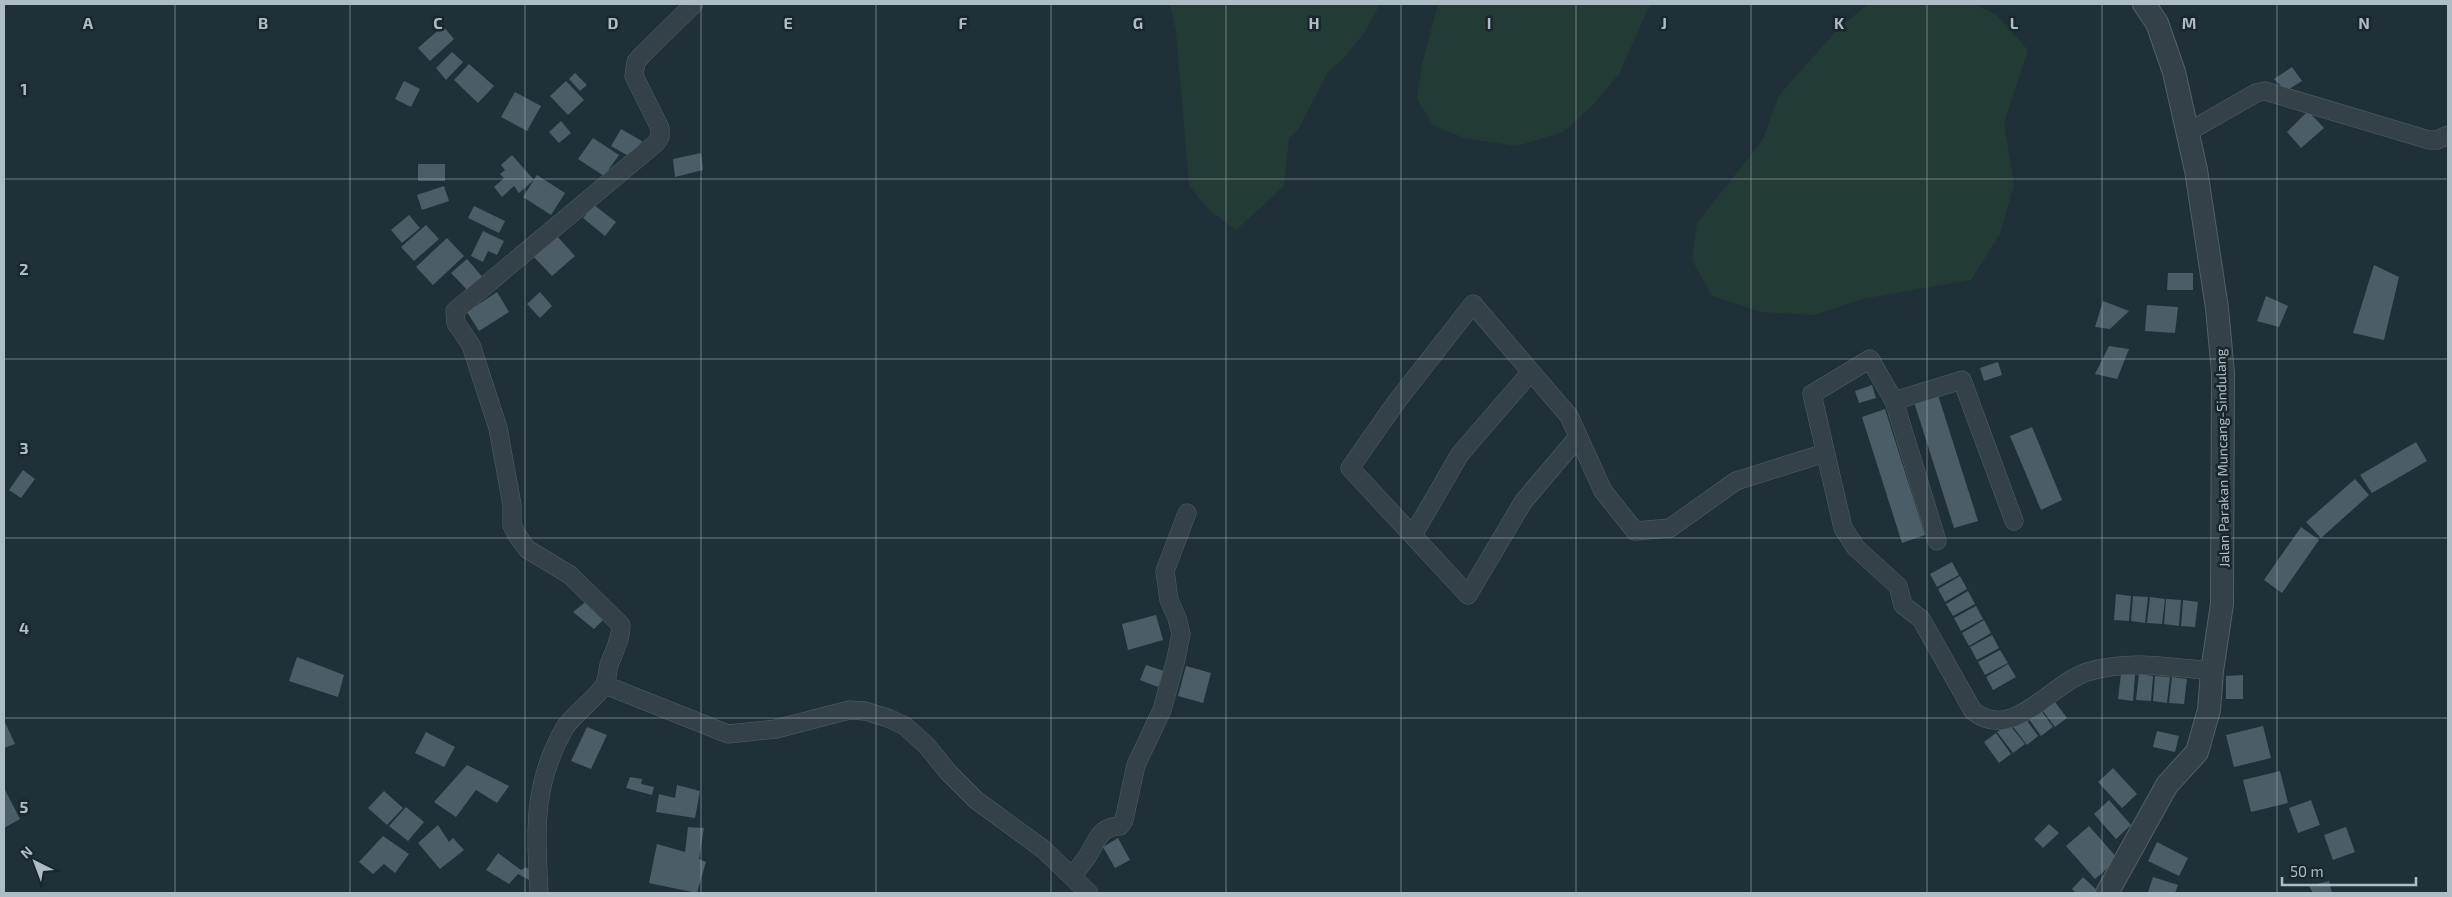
<svg xmlns="http://www.w3.org/2000/svg" width="2452" height="897" viewBox="0 0 2452 897" font-family="'Exo 2',sans-serif">
  <style>
    .green { fill: #233b37 }
    .building { fill: #4b5d67 }
    .lines { fill: none; stroke-linecap: round; stroke-linejoin: round }
    .minor-casing { stroke: #515f66; stroke-width: 19 }
    .tertiary-casing { stroke: #515f66; stroke-width: 24 }
    .minor { stroke: #344148; stroke-width: 18 }
    .tertiary { stroke: #344148; stroke-width: 22 }
    .grid { fill: none; stroke: #aebcc5; stroke-width: 1; stroke-opacity: 0.55 }
    .labels { text-anchor: middle; dominant-baseline: central; stroke-width: 5; stroke-linejoin: round; paint-order: stroke }
    .street-label { font-size: 14px; fill: #aebcc5; stroke: #19262c }
    .grid-label { font-size: 16px; text-anchor: middle; font-weight: bold; fill: #aebcc5; stroke: #19262c; stroke-width: 5; stroke-linejoin: round; paint-order: stroke }
  </style>
  <rect width="100%" height="100%" fill="#203038"/>
  <g class="green">
    <path d="M1170 4H1380L1365 32 1343 59 1328 72 1298 130 1289 138 1284 186 1236 230 1210 211 1189 186 1176 31Z"/>
    <path d="M1438 4H1650L1619 74 1592 106 1563 132 1517 146 1464 138 1433 125 1417 99 1422 64Z"/>
    <path d="M1868 4H1975L1996 15 2028 50 2004 123 2014 185 2000 234 1971 280 1862 299 1815 315 1761 312 1712 296 1692 260 1697 223 1763 139 1779 95 1838 29Z"/>
  </g>
  <g class="building">
    <path d="M443 26 454 39 430 61 418 48Z"/>
    <path d="M452 52 463 62 446 80 436 68Z"/>
    <path d="M469 64 494 86 478 103 454 80Z"/>
    <path d="M2292 67 2302 81 2286 91 2274 79Z"/>
    <path d="M575 73 587 85 580 91 569 79Z"/>
    <path d="M404 81 420 89 411 107 395 99Z"/>
    <path d="M566 81 584 100 568 115 550 96Z"/>
    <path d="M515 92 541 106 527 131 501 117Z"/>
    <path d="M2308 111 2324 128 2301 148 2287 132Z"/>
    <path d="M561 121 571 133 559 143 549 132Z"/>
    <path d="M621 129 642 141 632 158 611 146Z"/>
    <path d="M593 138 619 155 604 176 578 159Z"/>
    <path d="M701 153 703 170 675 177 673 159Z"/>
    <path d="M512 155 534 180 519 193 514 186 502 197 494 187 504 178 500 174 505 170 501 165Z"/>
    <rect x="418" y="164" width="27" height="17"/>
    <path d="M537 175 565 193 551 215 523 197Z"/>
    <path d="M444 186 449 201 422 210 417 195Z"/>
    <path d="M594 205 616 222 605 236 583 218Z"/>
    <path d="M474 206 505 221 499 233 468 218Z"/>
    <path d="M409 215 420 228 402 243 391 230Z"/>
    <path d="M426 225 439 239 414 261 401 247Z"/>
    <path d="M483 231 504 241 497 255 488 251 483 262 471 256Z"/>
    <path d="M556 235 575 256 552 276 533 256Z"/>
    <path d="M447 238 464 256 433 285 416 267Z"/>
    <path d="M467 259 485 280 470 293 451 273Z"/>
    <path d="M2374 265 2399 277 2384 340 2353 333Z"/>
    <path d="M2168 273H2193V290H2167Z"/>
    <path d="M497 292 509 312 479 331 467 312Z"/>
    <path d="M540 292 552 306 540 318 527 304Z"/>
    <path d="M2266 296 2288 306 2279 327 2257 321Z"/>
    <path d="M2103 301 2129 311 2110 329 2095 327Z"/>
    <path d="M2147 305 2178 307 2175 333 2145 331Z"/>
    <path d="M2109 346 2129 349 2117 379 2095 374Z"/>
    <path d="M1998 362 2002 375 1984 381 1980 368Z"/>
    <path d="M1872 385 1876 398 1859 403 1855 391Z"/>
    <path d="M1938 395 1978 521 1954 528 1914 402Z"/>
    <path d="M1885 409 1925 535 1902 543 1862 417Z"/>
    <path d="M2032 427 2062 500 2041 510 2010 436Z"/>
    <path d="M2416 442 2427 461 2372 493 2360 475Z"/>
    <path d="M23 470 35 479 21 498 9 490Z"/>
    <path d="M2355 479 2369 495 2321 538 2306 522Z"/>
    <path d="M2301 527 2319 540 2282 593 2264 580Z"/>
    <path d="M1952 562 1959 575 1937 587 1930 574Z"/>
    <path d="M1960 576 1967 589 1945 602 1938 589Z"/>
    <path d="M1968 591 1975 604 1953 616 1946 604Z"/>
    <path d="M2116 594 2131 596 2129 621 2114 620Z"/>
    <path d="M2133 596 2148 597 2145 623 2131 621Z"/>
    <path d="M2150 597 2165 599 2162 624 2147 623Z"/>
    <path d="M2166 599 2181 600 2179 626 2164 624Z"/>
    <path d="M588 600 606 617 594 629 573 612Z"/>
    <path d="M2183 600 2198 602 2195 627 2181 626Z"/>
    <path d="M1976 606 1983 619 1961 631 1954 618Z"/>
    <path d="M1156 615 1163 640 1128 650 1122 624Z"/>
    <path d="M1984 620 1991 633 1969 646 1962 633Z"/>
    <path d="M1992 635 1999 648 1977 660 1970 647Z"/>
    <path d="M2000 650 2008 663 1985 675 1978 662Z"/>
    <path d="M297 657 344 675 338 697 289 681Z"/>
    <path d="M2008 664 2016 677 1993 690 1986 677Z"/>
    <path d="M1146 665 1164 671 1158 687 1140 680Z"/>
    <path d="M1186 666 1211 673 1203 703 1178 696Z"/>
    <path d="M2121 674 2135 675 2133 701 2118 699Z"/>
    <path d="M2139 674 2153 676 2151 701 2136 700Z"/>
    <path d="M2243 675V699H2226V676Z"/>
    <path d="M2155 676 2170 677 2167 703 2153 701Z"/>
    <path d="M2172 677 2187 679 2184 704 2169 703Z"/>
    <path d="M2052 698 2067 718 2055 727 2040 707Z"/>
    <path d="M2038 706 2053 727 2041 736 2026 715Z"/>
    <path d="M2023 715 2038 736 2027 745 2011 724Z"/>
    <path d="M4 720 15 744 4 748Z"/>
    <path d="M2009 724 2025 744 2013 753 1997 732Z"/>
    <path d="M2263 726 2271 758 2234 767 2226 735Z"/>
    <path d="M587 727 607 735 591 769 571 761Z"/>
    <path d="M2157 731 2179 736 2175 752 2153 747Z"/>
    <path d="M426 732 455 747 444 767 415 753Z"/>
    <path d="M1996 733 2011 754 1999 763 1984 742Z"/>
    <path d="M467 765 509 786 497 803 476 790 456 817 434 802Z"/>
    <path d="M2113 768 2137 794 2122 808 2098 782Z"/>
    <path d="M2280 771 2288 803 2251 812 2243 780Z"/>
    <path d="M630 777 642 779 641 784 654 787 652 795 626 788Z"/>
    <path d="M677 785 700 791 695 818 656 812 659 794 675 798Z"/>
    <path d="M4 788 20 819 4 828Z"/>
    <path d="M384 791 403 808 387 825 368 808Z"/>
    <path d="M2109 800 2131 825 2116 839 2094 814Z"/>
    <path d="M2311 800 2320 825 2298 833 2289 808Z"/>
    <path d="M406 807 424 822 408 841 389 826Z"/>
    <path d="M2049 824 2059 833 2043 848 2034 839Z"/>
    <path d="M438 825 449 842 453 838 464 850 440 869 418 843Z"/>
    <path d="M2089 826 2118 859 2095 879 2066 846Z"/>
    <path d="M688 827 704 828 699 859 706 862 697 893 649 883 657 844 685 852Z"/>
    <path d="M2346 827 2355 852 2333 860 2324 835Z"/>
    <path d="M383 836 409 854 395 873 384 864 373 874 359 862Z"/>
    <path d="M1118 838 1130 860 1115 868 1103 847Z"/>
    <path d="M2157 842 2188 858 2179 876 2148 861Z"/>
    <path d="M498 853 521 870 526 867 536 875 533 882 518 874 509 884 486 870Z"/>
    <path d="M2083 877 2100 893H2076L2072 889Z"/>
    <path d="M2153 877 2178 885 2175 893 2148 892Z"/>
    <path d="M2329 881 2332 893H2313L2309 886Z"/>
  </g>
  <g class="lines">
    <defs>
      <g id="minor">
        <path d="M2188 132 2256 93 2265 91 2429 140H2437L2448 135"/>
        <path d="M1894 401 1962 380 2014 521"/>
        <path d="M1578 437 1523 502 1468 595 1350 468 1397 401 1473 304 1569 416 1603 491 1635 531 1670 528 1736 481 1825 453"/>
        <path d="M1413 535 1460 454 1531 372"/>
        <path d="M1937 541 1894 401 1870 359 1812 394 1843 528 1856 548 1898 586 1903 605 1921 619 1973 711C2013 743 2050 684 2087 672 2129 659 2168 667 2212 671"/>
        <path d="M605 685 728 734 776 729 849 710 865 711 888 718 905 726 927 746 948 772 976 800 1043 849 1089 893"/>
        <path d="M1072 876C1077 870 1082 864 1087 857 1096 843 1099 826 1120 826L1124 820 1136 765 1162 710 1176 659 1181 634 1177 618 1169 600 1165 571 1187 513"/>
        <path d="M539 893C536 831 532 786 564 729 574 713 592 702 603 687 608 681 607 672 609 665 614 651 621 640 621 625L570 575 527 549 517 535 512 525V505L498 428 471 345 456 323 455 311 656 143 660 137V128L634 76 636 62 642 55 694 4"/>
      </g>
      <path id="tertiary" d="M2107 893 2167 785 2197 752 2209 710 2212 671 2222 604 2223 373 2217 308 2196 170 2174 72 2157 23 2144 4"/>
    </defs>
    <use href="#minor" class="minor-casing"/>
    <use href="#tertiary" class="tertiary-casing"/>
    <use href="#minor" class="minor"/>
    <use href="#tertiary" class="tertiary"/>
  </g>
  <path class="grid" d="M175 4V893M350 4V893M525 4V893M701 4V893M876 4V893M1051 4V893M1226 4V893M1401 4V893M1576 4V893M1751 4V893M1927 4V893M2102 4V893M2277 4V893M4 179H2448M4 359H2448M4 538H2448M4 718H2448"/>
  <g class="labels">
    <g class="street-label">
      <text transform="translate(2222 458) rotate(-91)">Jalan Parakan Muncang-Sindulang</text>
    </g>
  </g>
  <g class="grid-label">
    <text x="88" y="29">A</text>
    <text x="263" y="29">B</text>
    <text x="438" y="29">C</text>
    <text x="613" y="29">D</text>
    <text x="788" y="29">E</text>
    <text x="963" y="29">F</text>
    <text x="1138" y="29">G</text>
    <text x="1314" y="29">H</text>
    <text x="1489" y="29">I</text>
    <text x="1664" y="29">J</text>
    <text x="1839" y="29">K</text>
    <text x="2014" y="29">L</text>
    <text x="2189" y="29">M</text>
    <text x="2364" y="29">N</text>
    <text x="24" y="95">1</text>
    <text x="24" y="275">2</text>
    <text x="24" y="454">3</text>
    <text x="24" y="634">4</text>
    <text x="24" y="813">5</text>
  </g>
  <rect width="2452" height="897" fill="none" stroke="#aebcc5" stroke-width="10"/>
  <g transform="translate(35 862) rotate(318)" stroke="#19262c" stroke-width="4" paint-order="stroke">
  <path d="M0-4L9 19L0 12L-9 19Z" fill="#aebcc5"/>
  <text y="-8" font-size="14" font-weight="bold" text-anchor="middle" fill="#aebcc5">N</text>
  </g>
  <path d="M2282 877v8h134v-8" fill="none" stroke="#aebcc5" stroke-width="2.5"/>
  <text x="2290" y="877" font-size="15" fill="#aebcc5" stroke="#19262c" stroke-width="4" paint-order="stroke">50 m</text>
</svg>
